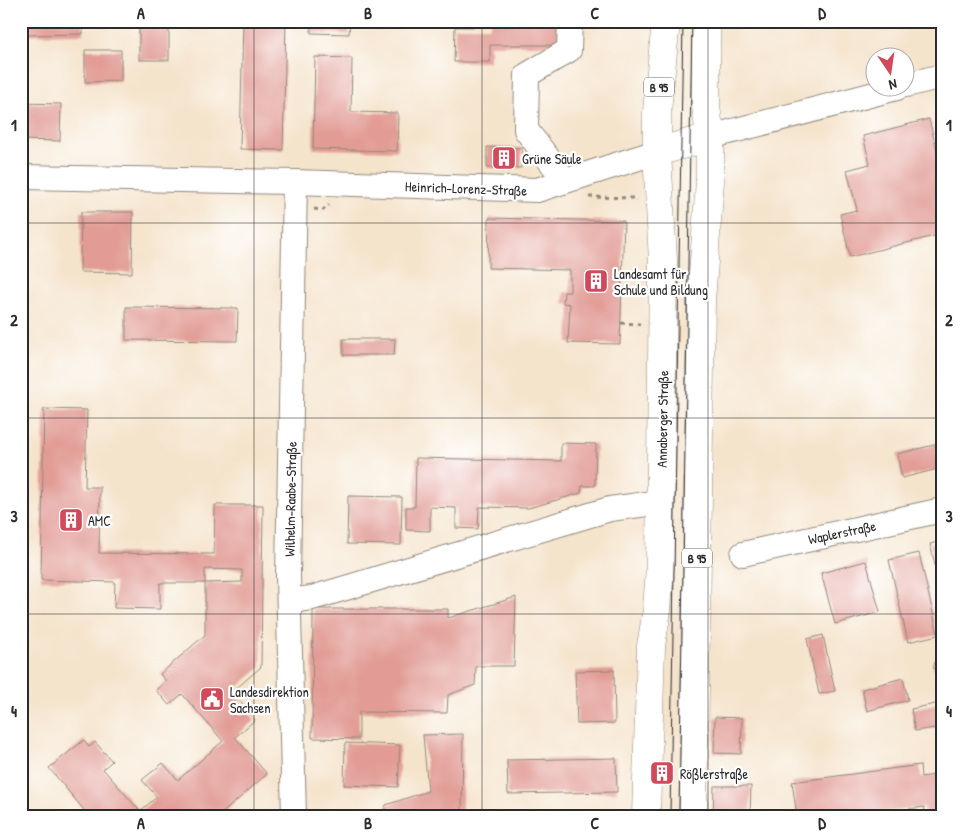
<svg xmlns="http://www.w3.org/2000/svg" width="963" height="837" viewBox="0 0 963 837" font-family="'Patrick Hand',sans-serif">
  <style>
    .building { fill: #e29c95 }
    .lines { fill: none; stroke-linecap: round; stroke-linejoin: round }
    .minor-casing { stroke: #90887c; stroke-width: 26 }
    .major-casing { stroke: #90887c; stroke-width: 29 }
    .path { stroke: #90887c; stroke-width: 3; stroke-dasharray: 4 4; stroke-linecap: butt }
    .minor { stroke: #fff; stroke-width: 24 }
    .major { stroke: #fff; stroke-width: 28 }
    .tram { stroke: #2b2b2b; stroke-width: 1 }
    .grid { fill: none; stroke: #2b2b2b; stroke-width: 1; stroke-opacity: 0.55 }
    .labels { text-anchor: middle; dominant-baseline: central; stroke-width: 4.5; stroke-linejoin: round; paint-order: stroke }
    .shield { fill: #fff; stroke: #6b6b6b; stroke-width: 1 }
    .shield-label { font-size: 12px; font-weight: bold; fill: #2b2b2b }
    .poi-label { font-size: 14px; fill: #2b2b2b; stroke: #fff; text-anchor: start }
    .street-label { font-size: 14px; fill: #2b2b2b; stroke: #fff }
    .neatline { fill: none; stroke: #2b2b2b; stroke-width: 2 }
    .grid-label { font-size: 16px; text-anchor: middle; font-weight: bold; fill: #2b2b2b }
  </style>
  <rect width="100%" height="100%" fill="#fff"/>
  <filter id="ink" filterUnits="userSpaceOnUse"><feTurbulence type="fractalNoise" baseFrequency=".02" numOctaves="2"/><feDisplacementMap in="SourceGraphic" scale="10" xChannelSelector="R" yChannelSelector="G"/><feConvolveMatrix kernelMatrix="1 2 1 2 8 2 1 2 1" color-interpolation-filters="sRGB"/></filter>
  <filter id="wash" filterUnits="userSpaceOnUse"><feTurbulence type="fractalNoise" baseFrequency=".0096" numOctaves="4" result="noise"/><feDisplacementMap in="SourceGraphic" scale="20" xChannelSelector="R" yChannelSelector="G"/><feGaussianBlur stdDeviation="1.12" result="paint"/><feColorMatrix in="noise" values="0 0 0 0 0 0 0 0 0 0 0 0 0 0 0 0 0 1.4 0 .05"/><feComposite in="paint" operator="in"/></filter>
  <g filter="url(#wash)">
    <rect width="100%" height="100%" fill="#f5e4cc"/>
    <g id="blocks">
      <g class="building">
        <path d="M21 21H83V34L21 35Z"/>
        <rect x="139" y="21" width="30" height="39"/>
        <path d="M243 21H286L283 150 240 149Z"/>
        <path d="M311 21H350L349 34 311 33Z"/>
        <path d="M490 21H564L563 45H490V62H454L455 27H490Z"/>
        <rect x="856" y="21" width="24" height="6"/>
        <path d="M85 50H121V81L85 82Z"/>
        <path d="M315 57 352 58 351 112 398 113 397 151 313 149Z"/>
        <path d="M21 103 61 104 60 141 21 140Z"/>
        <path d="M929 119 942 171V234L850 257 840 214 857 210 847 170 870 164 863 136Z"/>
        <path d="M487 147 522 148 521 168H487Z"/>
        <path d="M81 212H133L132 273 80 272Z"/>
        <path d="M489 218 624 221 620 344 568 343 570 304 563 303 564 292H570V270L488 268Z"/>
        <path d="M126 307 238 308 237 341 126 340Z"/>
        <path d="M343 339H395L394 355H343Z"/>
        <path d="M44 409 87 410 85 487H100L99 553 214 554 215 505H263L261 667 232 692 255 720 235 737 267 774 219 816H89L49 768 84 740 89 747 95 742 112 761 103 769 140 811 157 797 142 780 163 763 178 780 223 741 182 694 169 705 156 690 166 681 160 674 205 635V583L242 582V570L205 569V583H160V609L114 608 115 582 41 580Z"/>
        <path d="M561 443 596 444 595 486H582L581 493 529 508 479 507 478 529 456 528V508L430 507V531L406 530V507H415L416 458 561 461Z"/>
        <path d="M942 443V468L902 478 897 454Z"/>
        <path d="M348 496 402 497 401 545 347 544Z"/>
        <path d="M942 541V577L938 578 930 544Z"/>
        <path d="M919 553 938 635 908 642 889 560Z"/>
        <path d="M866 561 880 612 835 624 821 573Z"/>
        <path d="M516 597 514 666H476L475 685 448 695 447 713 359 712V739L312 738 313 609H448V618Z"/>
        <path d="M823 635 835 691 819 694 807 639Z"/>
        <path d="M941 645H942V671L933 668Z"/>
        <path d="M614 670 615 723 577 724 575 671Z"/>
        <path d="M903 678 908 700 867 711 862 689Z"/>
        <path d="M935 704 942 706V727L915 731 911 709Z"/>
        <path d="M715 717 742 718 741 754 714 753Z"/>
        <path d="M463 734 462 812 450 816H383L386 805 428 791 423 735Z"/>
        <path d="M345 743 400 745 398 787 344 785Z"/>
        <path d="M616 758 617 792 508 794 507 760Z"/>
        <path d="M920 765 921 777 942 774V810L925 812 924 807 856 816H797L792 782Z"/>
        <path d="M714 786H751L750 816H713Z"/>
      </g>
    </g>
  </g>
  <g filter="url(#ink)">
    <use href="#blocks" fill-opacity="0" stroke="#90887c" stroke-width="1"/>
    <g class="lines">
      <defs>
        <g id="minor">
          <path d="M906 85 942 76"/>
          <path d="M710 137 897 88"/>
          <path d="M21 177 295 182 537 190 657 152"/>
          <path d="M565 180 526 130 527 75 569 50 570 21"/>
          <path d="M743 554 942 510"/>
          <path d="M289 601 312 598 610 509 661 502"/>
          <path d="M294 816 288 575 295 182"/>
        </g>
        <g id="major">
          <path d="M657 152 710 137"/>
          <path d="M646 816 651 646 657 610 660 566 663 261 657 152V111L666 21"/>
          <path d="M693 816 701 301 710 181V137L706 106V21"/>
        </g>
      </defs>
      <use href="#minor" class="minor-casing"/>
      <use href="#major" class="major-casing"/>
      <g class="path">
        <path d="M589 197 634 198 636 201"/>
        <path d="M314 209 323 210 329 205"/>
        <path d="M621 323 640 324"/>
      </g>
      <use href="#minor" class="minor"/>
      <use href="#major" class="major"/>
      <g class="tram">
        <path d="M670 816 683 21"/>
        <path d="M679 816 692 21"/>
      </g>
    </g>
  </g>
  <path class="grid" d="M254 21V816M482 21V816M708 21V816M21 223H942M21 418H942M21 614H942"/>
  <defs>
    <symbol id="building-square" viewBox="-11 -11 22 22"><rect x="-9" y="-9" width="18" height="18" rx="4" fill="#d1495b" stroke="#fff"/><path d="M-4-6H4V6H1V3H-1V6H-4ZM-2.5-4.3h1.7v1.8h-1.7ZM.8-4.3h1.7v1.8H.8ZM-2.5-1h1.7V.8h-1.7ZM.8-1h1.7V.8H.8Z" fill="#fff"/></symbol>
    <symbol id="civic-square" viewBox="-11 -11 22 22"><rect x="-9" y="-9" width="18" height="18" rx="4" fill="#d1495b" stroke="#fff"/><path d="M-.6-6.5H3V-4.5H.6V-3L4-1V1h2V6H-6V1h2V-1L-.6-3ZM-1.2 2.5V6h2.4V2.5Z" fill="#fff"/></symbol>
  </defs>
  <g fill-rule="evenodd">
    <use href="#building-square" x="490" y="144" width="28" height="28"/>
    <use href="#building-square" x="582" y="267" width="28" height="28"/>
    <use href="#building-square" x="57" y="506" width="28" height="28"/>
    <use href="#civic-square" x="198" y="685" width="28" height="28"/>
    <use href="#building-square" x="648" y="759" width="28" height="28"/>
  </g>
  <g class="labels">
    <g class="shield">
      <rect x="644" y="77.5" width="30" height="19" rx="4"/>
      <rect x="682" y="548.5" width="30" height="19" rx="4"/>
    </g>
    <g class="shield-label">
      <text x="659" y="87">B 95</text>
      <text x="697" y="558">B 95</text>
    </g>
    <g class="poi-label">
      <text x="522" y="158">Grüne Säule</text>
      <text x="614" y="273">Landesamt für<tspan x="614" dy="16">Schule und Bildung</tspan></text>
      <text x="88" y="520">AMC</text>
      <text x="230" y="691">Landesdirektion<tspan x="230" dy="16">Sachsen</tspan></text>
      <text x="680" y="773">Rößlerstraße</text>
    </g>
    <g class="street-label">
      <text transform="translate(466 188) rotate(2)">Heinrich-Lorenz-Straße</text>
      <text transform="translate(662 419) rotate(-89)">Annaberger Straße</text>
      <text transform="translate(290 499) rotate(-89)">Wilhelm-Raabe-Straße</text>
      <text transform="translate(842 532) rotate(-12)">Waplerstraße</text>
    </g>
  </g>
  <rect width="963" height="837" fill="none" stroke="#fff" stroke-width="55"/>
  <g transform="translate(890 72) rotate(167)"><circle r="24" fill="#ffffff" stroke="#aaaaaa"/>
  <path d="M0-4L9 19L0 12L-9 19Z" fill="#d1495b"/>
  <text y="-8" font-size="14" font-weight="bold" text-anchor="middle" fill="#2b2b2b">N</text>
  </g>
  <rect x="28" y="28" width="908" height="782" class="neatline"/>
  <g class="grid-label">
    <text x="141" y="19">A</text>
    <text x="368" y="19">B</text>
    <text x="595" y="19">C</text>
    <text x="822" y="19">D</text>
    <text x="14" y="131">1</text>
    <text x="949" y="131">1</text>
    <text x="14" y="326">2</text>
    <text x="949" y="326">2</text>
    <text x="14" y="522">3</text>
    <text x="949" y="522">3</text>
    <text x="14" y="717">4</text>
    <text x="949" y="717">4</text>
    <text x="141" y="829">A</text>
    <text x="368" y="829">B</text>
    <text x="595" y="829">C</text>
    <text x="822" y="829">D</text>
  </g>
</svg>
